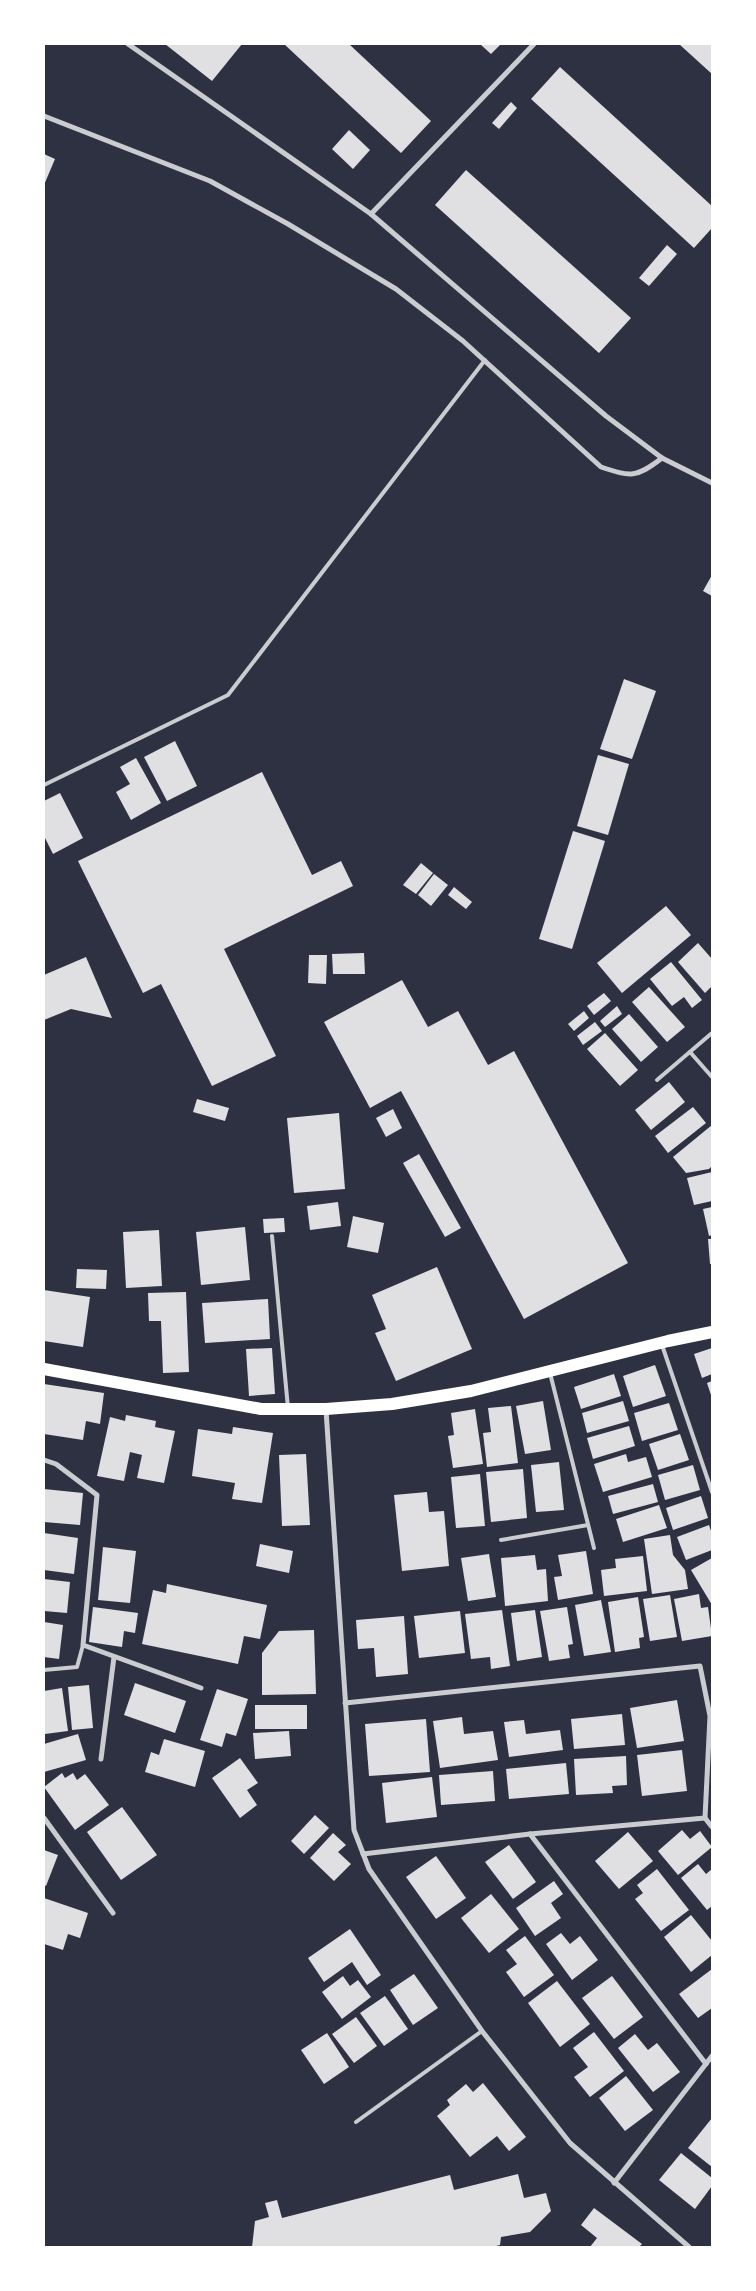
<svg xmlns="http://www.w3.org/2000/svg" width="756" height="2291" viewBox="0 0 756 2291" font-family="'DejaVu Sans',sans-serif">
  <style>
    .building { fill: #e0e0e3 }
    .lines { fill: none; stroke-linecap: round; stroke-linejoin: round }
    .service { stroke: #caccd0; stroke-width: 4 }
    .minor { stroke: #caccd0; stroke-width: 5 }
    .primary { stroke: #fff; stroke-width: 12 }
  </style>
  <rect width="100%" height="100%" fill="#2d3142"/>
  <g class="building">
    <path d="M165 44H242L212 81Z"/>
    <path d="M284 44H349L431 121 401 153Z"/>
    <path d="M480 44H501L491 54Z"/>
    <path d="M679 44H712V74Z"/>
    <path d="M560 67 712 206V228L694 248 531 99Z"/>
    <path d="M511 102 517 108 499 129 492 123Z"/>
    <path d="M349 130 370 150 353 169 332 149Z"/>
    <path d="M44 154 55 159 44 185Z"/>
    <path d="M466 170 631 318 599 353 435 205Z"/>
    <path d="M667 245 677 254 649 286 639 278Z"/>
    <path d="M712 575V596L703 591Z"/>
    <path d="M624 679 656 691 632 759 600 749Z"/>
    <path d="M175 741 197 786 167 801 144 757Z"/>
    <path d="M598 755 629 764 608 835 577 826Z"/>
    <path d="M136 758 161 803 131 820 116 792 130 784 120 767Z"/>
    <path d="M262 772 312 875 341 861 353 886 224 949 276 1056 212 1086 161 984 143 993 78 861Z"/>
    <path d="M60 793 83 838 53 854 44 836V801Z"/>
    <path d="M573 831 605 841 572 949 539 939Z"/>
    <path d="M421 863 433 873 416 894 403 885Z"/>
    <path d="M434 874 448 885 431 906 418 895Z"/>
    <path d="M454 887 472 902 466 909 448 895Z"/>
    <path d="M666 906 691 935 622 993 597 963Z"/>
    <path d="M698 943 712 959V986L705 993 678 962Z"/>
    <path d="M364 953 365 974H333L332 954Z"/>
    <path d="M309 955H327L326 984 308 983Z"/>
    <path d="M86 957 112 1018 71 1009 44 1020V975Z"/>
    <path d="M671 962 702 1000 692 1008 684 997 672 1006 650 979Z"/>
    <path d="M402 980 428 1027 458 1011 488 1065 514 1051 628 1263 524 1319 401 1091 370 1108 324 1022Z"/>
    <path d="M649 987 685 1027 667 1042 632 1002Z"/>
    <path d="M604 993 611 1001 594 1015 587 1006Z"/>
    <path d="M617 1006 622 1014 605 1027 600 1021Z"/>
    <path d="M584 1011 589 1018 574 1031 568 1024Z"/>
    <path d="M629 1014 658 1047 641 1062 612 1029Z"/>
    <path d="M595 1022 602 1031 583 1045 577 1036Z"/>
    <path d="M605 1033 638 1070 620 1086 587 1049Z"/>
    <path d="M669 1082 685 1102 651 1130 635 1110Z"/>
    <path d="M197 1099 229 1108 225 1121 193 1112Z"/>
    <path d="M693 1107 706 1123 668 1153 655 1136Z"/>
    <path d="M393 1109 402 1128 386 1137 376 1118Z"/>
    <path d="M339 1113 345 1189 294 1193 287 1118Z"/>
    <path d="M712 1125V1166L709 1169 686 1173 673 1157Z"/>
    <path d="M419 1154 461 1228 445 1237 403 1163Z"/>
    <path d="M712 1172V1201L694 1205 687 1178Z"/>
    <path d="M338 1202 341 1226 310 1230 307 1206Z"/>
    <path d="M712 1207V1235L709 1236 703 1209Z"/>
    <path d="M353 1216 384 1223 378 1253 347 1247Z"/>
    <path d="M284 1218 285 1232 264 1233 263 1219Z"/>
    <path d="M245 1227 250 1280 201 1285 196 1232Z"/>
    <path d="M159 1230 162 1286 126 1288 123 1232Z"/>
    <path d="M708 1239H712V1264H710Z"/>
    <path d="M437 1267 472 1349 396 1381 375 1333 386 1329 372 1295Z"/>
    <path d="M77 1269 107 1270 106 1289 76 1288Z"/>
    <path d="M44 1290 90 1297 83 1347 44 1341Z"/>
    <path d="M186 1292 189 1372 163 1373 161 1321H149L148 1293Z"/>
    <path d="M268 1299 270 1339 205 1343 202 1303Z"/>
    <path d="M272 1348 275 1394 249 1396 246 1349Z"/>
    <path d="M712 1348V1374L702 1378 694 1354Z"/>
    <path d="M655 1365 666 1396 633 1407 623 1376Z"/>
    <path d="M614 1374 621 1396 581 1409 574 1387Z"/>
    <path d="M712 1381V1398L707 1383Z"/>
    <path d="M44 1384 104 1393 100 1424 86 1421 83 1440 44 1434Z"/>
    <path d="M543 1401 551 1450 525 1454 516 1406Z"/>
    <path d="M623 1401 629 1421 587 1433 582 1413Z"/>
    <path d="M669 1403 678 1430 642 1441 634 1413Z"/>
    <path d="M511 1406 518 1463 487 1467 483 1433 491 1432 488 1408Z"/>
    <path d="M475 1409 483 1464 453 1468 448 1436 454 1435 451 1413Z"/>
    <path d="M126 1415 156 1421 155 1427 175 1431 164 1483 137 1478 142 1455 130 1452 124 1481 97 1476 110 1417 125 1421Z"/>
    <path d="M629 1426 635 1446 593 1459 587 1438Z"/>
    <path d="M233 1427 273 1433 262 1503 232 1499 235 1483 192 1476 198 1429 232 1434Z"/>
    <path d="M680 1434 689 1460 658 1470 649 1444Z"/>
    <path d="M306 1454 310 1525 282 1526 279 1455Z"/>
    <path d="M626 1454 628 1462 646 1457 652 1477 603 1492 594 1464Z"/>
    <path d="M559 1462 564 1510 536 1512 531 1465Z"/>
    <path d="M693 1465 700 1490 665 1500 658 1475Z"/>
    <path d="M523 1469 527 1518 491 1522 486 1472Z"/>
    <path d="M480 1474 485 1526 456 1528 451 1477Z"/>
    <path d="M653 1484 658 1502 613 1514 608 1496Z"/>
    <path d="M44 1489 83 1493 80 1525 44 1522Z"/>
    <path d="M427 1492 429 1512 444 1511 449 1566 402 1571 394 1495Z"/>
    <path d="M701 1496 708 1518 673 1530 666 1508Z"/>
    <path d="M659 1505 667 1528 623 1542 616 1519Z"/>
    <path d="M709 1525 712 1534V1550L686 1560 677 1537Z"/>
    <path d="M44 1533 78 1538 74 1574 44 1570Z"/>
    <path d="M670 1535 673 1555 685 1570 688 1589 652 1594 644 1539Z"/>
    <path d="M260 1544 293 1551 289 1573 256 1566Z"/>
    <path d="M103 1547 136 1551 130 1603 98 1600Z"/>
    <path d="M586 1551 593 1594 558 1600 554 1577 562 1576 558 1555Z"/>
    <path d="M489 1554 496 1597 468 1601 461 1558Z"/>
    <path d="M535 1555 537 1570 546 1569 548 1601 505 1606 501 1558Z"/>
    <path d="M643 1556 647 1591 604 1596 601 1570 616 1568 615 1559Z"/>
    <path d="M712 1558V1605L691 1570Z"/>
    <path d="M44 1579 70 1582 67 1613 44 1611Z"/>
    <path d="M167 1584 267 1605 260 1639 244 1636 238 1664 142 1644 153 1590 166 1593Z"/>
    <path d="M699 1594 701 1608 708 1607 712 1636 682 1641 674 1599Z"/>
    <path d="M670 1595 677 1637 650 1641 643 1599Z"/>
    <path d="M638 1597 644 1637 639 1638 640 1648 615 1652 608 1602Z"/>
    <path d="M601 1600 611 1652 584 1656 575 1605Z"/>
    <path d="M93 1607 138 1613 135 1633 124 1631 122 1647 89 1642Z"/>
    <path d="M567 1607 573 1644 568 1645 570 1658 549 1661 540 1611Z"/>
    <path d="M502 1610 510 1666 491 1669 490 1657 471 1659 465 1614Z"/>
    <path d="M535 1610 542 1657 517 1661 511 1613Z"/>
    <path d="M460 1611 465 1653 419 1658 414 1616Z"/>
    <path d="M404 1616 408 1674 376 1677 374 1648 358 1649 356 1620Z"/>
    <path d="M44 1622 63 1625 59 1659 44 1657Z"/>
    <path d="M314 1630 316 1694 262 1695V1653L279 1631Z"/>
    <path d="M135 1683 186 1701 175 1733 124 1715Z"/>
    <path d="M89 1685 93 1728 72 1730 68 1687Z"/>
    <path d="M62 1688 68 1731 45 1734 44 1691Z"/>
    <path d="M217 1689 248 1699 236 1736 226 1733 222 1747 200 1740Z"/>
    <path d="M677 1700 684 1741 637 1748 630 1708Z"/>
    <rect x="255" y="1705" width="52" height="24"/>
    <path d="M622 1714 625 1745 574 1749 571 1719Z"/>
    <path d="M462 1717 464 1734 493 1731 498 1760 440 1768 433 1721Z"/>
    <path d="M426 1719 430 1772 369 1776 365 1724Z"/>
    <path d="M524 1720 526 1734 560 1730 563 1750 509 1757 504 1722Z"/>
    <path d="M289 1731 291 1756 255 1759 253 1733Z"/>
    <path d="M78 1734 86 1760 44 1772V1744Z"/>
    <path d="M164 1739 205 1751 195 1787 145 1772 151 1752 159 1755Z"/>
    <path d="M682 1750 687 1791 642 1796 637 1755Z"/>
    <path d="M626 1756 627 1785 612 1786 613 1793 576 1795 574 1759Z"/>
    <path d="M240 1758 258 1783 247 1790 257 1805 240 1818 212 1778Z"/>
    <path d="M566 1763 569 1794 509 1799 506 1769Z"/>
    <path d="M493 1771 495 1801 441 1805 439 1775Z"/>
    <path d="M62 1773 65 1778 73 1773 77 1780 85 1774 109 1805 75 1830 44 1787Z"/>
    <path d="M432 1777 437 1817 386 1823 382 1783Z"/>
    <path d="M122 1807 157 1855 121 1880 87 1832Z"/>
    <path d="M315 1815 329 1828 304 1854 291 1841Z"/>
    <path d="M682 1830 690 1839 700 1831 712 1847 678 1875 658 1851Z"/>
    <path d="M628 1832 653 1861 619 1889 595 1861Z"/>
    <path d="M333 1833 346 1845 338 1852 351 1864 334 1881 310 1858Z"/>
    <path d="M509 1845 536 1882 513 1899 485 1862Z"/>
    <path d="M44 1850 58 1855 46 1886 44 1885Z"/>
    <path d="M436 1856 466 1898 436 1919 406 1877Z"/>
    <path d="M698 1864 706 1874 712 1869V1906L707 1910 681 1878Z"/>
    <path d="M657 1869 689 1910 661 1931 635 1899 643 1893 637 1885Z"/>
    <path d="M554 1881 563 1894 551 1903 561 1918 535 1936 516 1908Z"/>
    <path d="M491 1894 519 1929 489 1953 461 1918Z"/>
    <path d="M44 1898 88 1913 80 1938 68 1934 63 1950 44 1944Z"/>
    <path d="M691 1915 712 1941V1955L691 1972 664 1937Z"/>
    <path d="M350 1929 381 1975 367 1985 352 1962 324 1982 308 1958Z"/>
    <path d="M561 1933 570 1944 580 1936 598 1960 572 1980 546 1944Z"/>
    <path d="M525 1936 554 1975 524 1997 506 1972 517 1964 506 1950Z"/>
    <path d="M712 1969V2008L698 2018 679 1994Z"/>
    <path d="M414 1974 438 2008 413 2025 390 1990Z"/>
    <path d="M343 1976 350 1986 358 1980 371 1997 342 2019 322 1992Z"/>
    <path d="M612 1976 643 2017 614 2039 582 1998Z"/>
    <path d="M557 1981 590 2024 560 2047 528 2003Z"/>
    <path d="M385 1996 408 2029 384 2046 360 2013Z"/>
    <path d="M356 2017 377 2046 354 2063 332 2034Z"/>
    <path d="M594 2032 624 2071 590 2097 574 2077 588 2067 573 2048Z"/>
    <path d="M327 2033 349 2067 324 2084 301 2050Z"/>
    <path d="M635 2034 648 2050 657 2043 680 2072 653 2092 618 2048Z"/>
    <path d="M626 2076 653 2110 625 2131 599 2098Z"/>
    <path d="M483 2083 526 2137 509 2151 497 2136 470 2157 437 2116 450 2105 447 2100 466 2084 473 2092Z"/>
    <path d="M712 2118V2167L688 2148Z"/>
    <path d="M681 2153 712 2178V2186L695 2209 659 2180Z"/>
    <path d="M518 2174 524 2198 546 2193 551 2211 530 2232 501 2237 500 2245 492 2247H252L255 2221 269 2217 265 2203 277 2200 282 2218 450 2175 454 2190Z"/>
    <path d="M594 2208 642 2244 639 2247H590L597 2238 581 2225Z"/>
  </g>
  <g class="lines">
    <g class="service">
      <path d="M44 785 228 695 485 360"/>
      <path d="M690 1052 712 1077"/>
      <path d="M657 1080 712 1033"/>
      <path d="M272 1236 288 1408"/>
      <path d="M662 1345 712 1492"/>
      <path d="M550 1373 594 1548"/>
      <path d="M501 1540 588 1525"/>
      <path d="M44 1670 77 1667 83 1645"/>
      <path d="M356 2122 482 2031"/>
    </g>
    <g class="minor">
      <path d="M128 44 371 214 606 416 662 458 712 483"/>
      <path d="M44 116 210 181 288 224 396 289 463 341 601 467C631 477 636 478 662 458"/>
      <path d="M371 214 534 44"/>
      <path d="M326 1410 354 1830 369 1869 482 2031 570 2143 689 2247"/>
      <path d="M44 1460 56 1464 97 1495 83 1645 201 1688"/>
      <path d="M345 1703 700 1666 710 1716 705 1818 712 1827"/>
      <path d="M101 1759 114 1657"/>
      <path d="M44 1818 113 1913"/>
      <path d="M530 1834 706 2064"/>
      <path d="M363 1854 530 1834 705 1818"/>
      <path d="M614 2183 712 2056"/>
    </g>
    <path class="primary" d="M44 1369 261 1409H326L392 1404 471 1391 668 1341 712 1332"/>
  </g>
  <rect width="756" height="2291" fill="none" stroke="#ffffff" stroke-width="90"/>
</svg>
